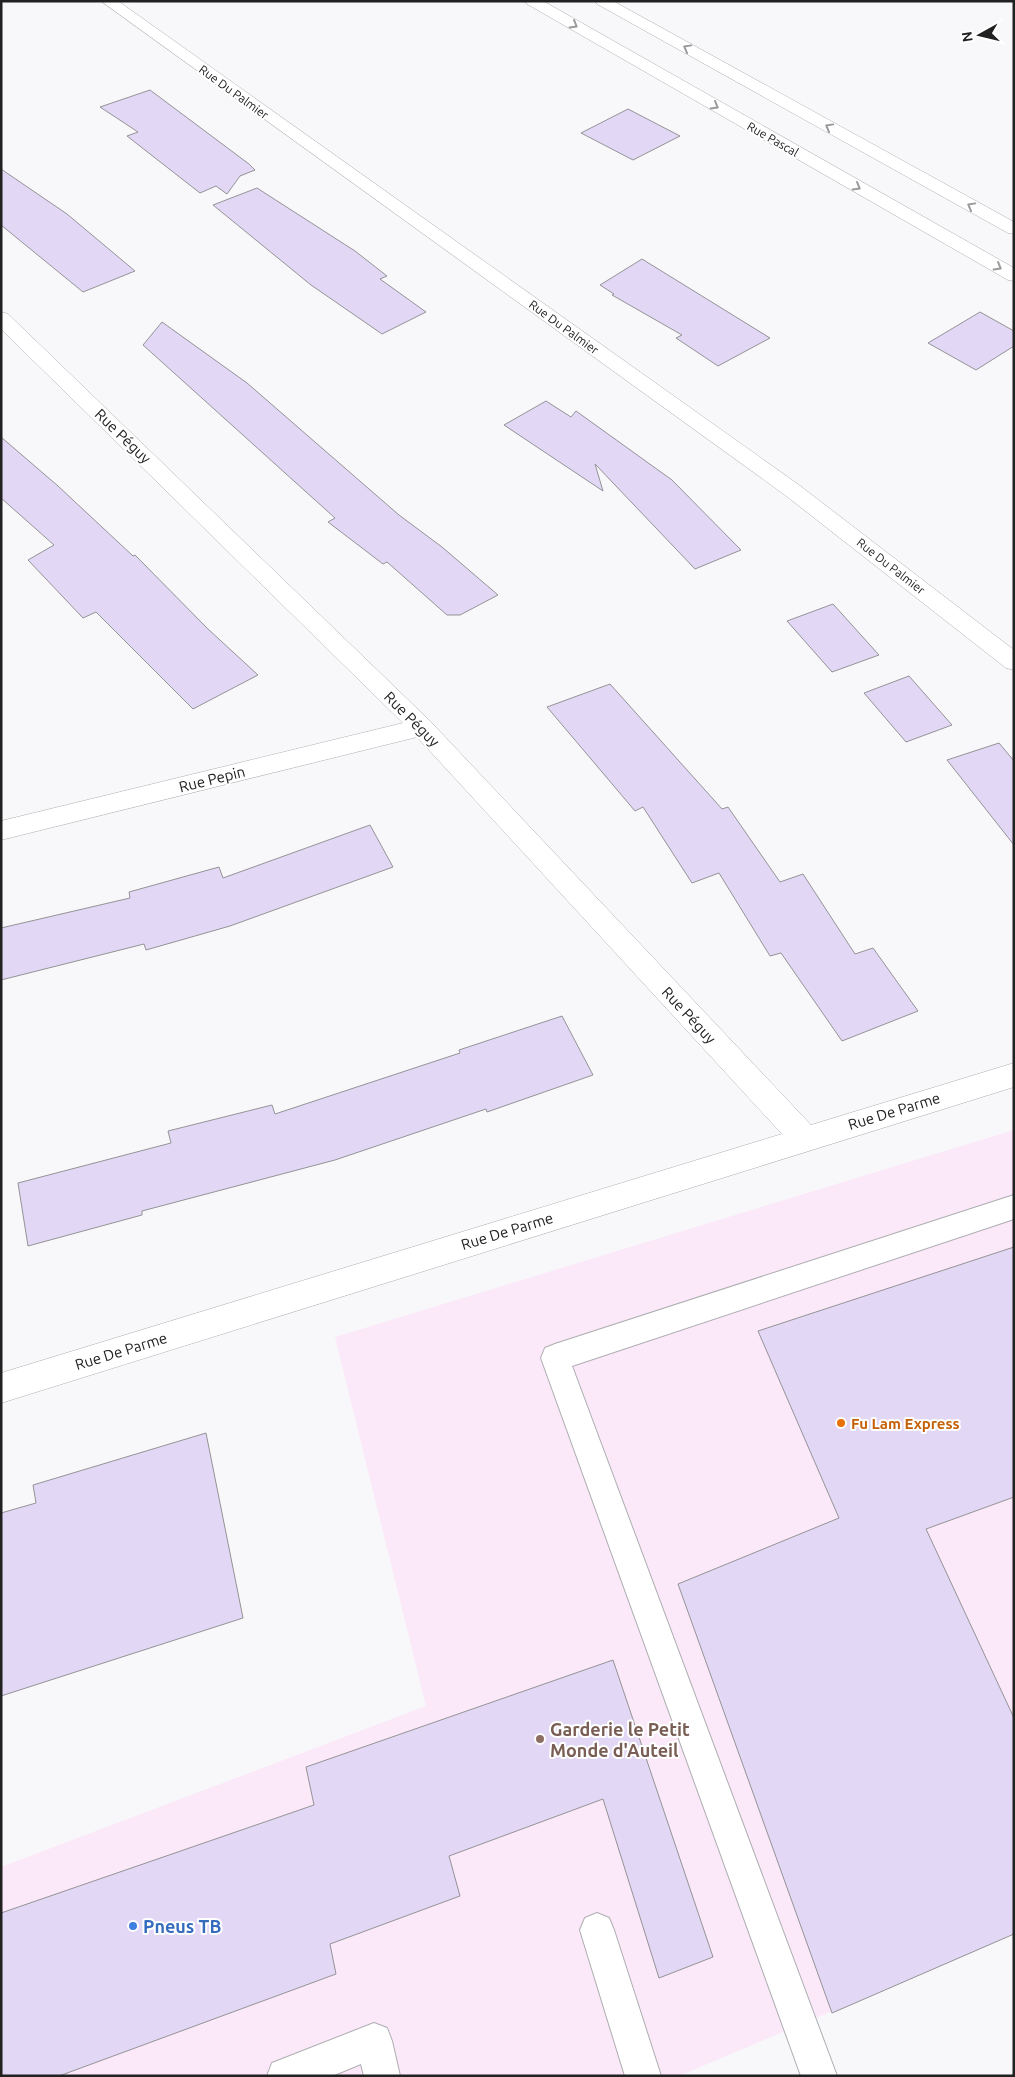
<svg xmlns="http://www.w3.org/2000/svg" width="1015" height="2077" viewBox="0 0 1015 2077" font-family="Ubuntu,sans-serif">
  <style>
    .commercial { fill: #fbe8f8 }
    .building { fill: #e2d8f5; stroke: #949396 }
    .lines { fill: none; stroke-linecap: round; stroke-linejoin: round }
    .service-casing { stroke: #adaeb1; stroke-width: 2 }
    .minor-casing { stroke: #adaeb1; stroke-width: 1 }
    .service { fill: #fff; fill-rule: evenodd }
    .minor { fill: #fff; fill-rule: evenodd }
    .oneway { stroke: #9b9b9c }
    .food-dot { fill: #e8710a; stroke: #fff; stroke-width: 2 }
    .education-dot { fill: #8d6e63; stroke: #fff; stroke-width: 2 }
    .shop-dot { fill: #3f7fe0; stroke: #fff; stroke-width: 2 }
    .labels { text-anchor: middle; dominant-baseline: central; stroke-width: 4; stroke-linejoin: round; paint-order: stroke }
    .far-street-label { font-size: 12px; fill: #212122; stroke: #fff }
    .street-label { font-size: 15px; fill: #212122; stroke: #fff }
    .food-label { font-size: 15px; font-weight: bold; fill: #c56008; stroke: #fff; text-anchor: start }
    .near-education-label { font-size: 18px; font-weight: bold; fill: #785e54; stroke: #fff; text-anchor: start }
    .near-shop-label { font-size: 18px; font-weight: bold; fill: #366cbe; stroke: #fff; text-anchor: start }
  </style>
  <rect width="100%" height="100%" fill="#f8f8fb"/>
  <path class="commercial" d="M1014 1130V1934L679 2076H1V1867L426 1706 335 1337Z"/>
  <g class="building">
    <path d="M150 90 249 164 255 170 240 176 227 194 216 186 200 193 127 136 138 132 100 107Z"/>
    <path d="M628 109 680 136 633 160 581 133Z"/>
    <path d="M1 169 67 214 135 271 83 292 1 225Z"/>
    <path d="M257 188 355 251 387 276 380 279 426 312 382 334 311 285 213 205Z"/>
    <path d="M642 259 770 338 718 366 676 338 682 335 612 295 614 294 600 285Z"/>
    <path d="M980 312 1014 331V346L976 370 928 343Z"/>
    <path d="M162 322 247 383 399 515 442 547 498 595 460 615H447L387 562 383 564 328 522 335 518 143 345Z"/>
    <path d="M546 401 571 417 576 411 672 480 741 550 695 569 595 464 603 491 504 425Z"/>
    <path d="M1 437 58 486 133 556 135 555 208 629 258 675 193 709 96 612 83 618 28 560 54 545 1 498Z"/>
    <path d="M833 604 879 655 832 672 787 621Z"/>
    <path d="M909 676 952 725 906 742 864 693Z"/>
    <path d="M610 684 722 809 728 807 780 882 803 874 855 954 873 948 918 1011 842 1041 781 953 770 956 719 873 692 883 643 807 635 811 547 707Z"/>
    <path d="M999 743 1014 761V845L947 760Z"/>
    <path d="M370 825 393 867 230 926 146 950 144 944 1 980V928L130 898 129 892 219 867 223 878Z"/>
    <path d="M562 1016 593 1075 487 1112 486 1109 335 1160 142 1211V1215L28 1246 18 1183 171 1143 168 1131 272 1105 275 1114 460 1053 459 1050Z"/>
    <path d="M1014 1247V1497L926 1529 1014 1718V1934L832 2013 678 1584 839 1518 758 1331Z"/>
    <path d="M206 1433 243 1618 1 1696V1513L36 1503 33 1485Z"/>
    <path d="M613 1660 713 1957 659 1978 603 1799 449 1856 460 1896 330 1944 336 1974 59 2076H1V1913L314 1805 306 1767Z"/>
  </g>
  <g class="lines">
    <defs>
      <g id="service">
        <path d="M1014 1195V1219L572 1366 837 2076H801L541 1358 545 1348 555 1344Z"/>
        <path d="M597 1913 609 1918 614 1930 661 2076H625L580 1930 585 1918Z"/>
        <path d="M374 2023 387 2028 392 2041 400 2076H364L361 2064 332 2076H267L272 2063Z"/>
      </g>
      <g id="minor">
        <path d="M101 1H118L799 485 1014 650V670L1006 668 785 495Z"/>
        <path d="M525 1H543L1014 268V281L1008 280 527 4Z"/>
        <path d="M595 1H613L1014 222V234L1008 233 597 4Z"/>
        <path d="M1 312 8 314 430 721 811 1125 1014 1063V1087L1 1403V1373L782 1134 417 737 1 840V821L403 723 1 329Z"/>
      </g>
    </defs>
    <use href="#service" class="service-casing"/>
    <use href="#minor" class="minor-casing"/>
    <use href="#service" class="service"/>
    <use href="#minor" class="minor"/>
  </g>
  <defs><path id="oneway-chevron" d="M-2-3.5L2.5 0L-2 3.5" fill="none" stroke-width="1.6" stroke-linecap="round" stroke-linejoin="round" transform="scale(1.25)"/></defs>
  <g class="oneway">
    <use href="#oneway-chevron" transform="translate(574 25) rotate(30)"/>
    <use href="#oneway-chevron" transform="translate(687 48) rotate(-151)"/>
    <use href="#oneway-chevron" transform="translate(715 106) rotate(30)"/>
    <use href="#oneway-chevron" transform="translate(829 127) rotate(-151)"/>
    <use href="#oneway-chevron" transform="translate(857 187) rotate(30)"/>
    <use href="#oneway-chevron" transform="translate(971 206) rotate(-151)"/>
    <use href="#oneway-chevron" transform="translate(998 267) rotate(30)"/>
  </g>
  <circle class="food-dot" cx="841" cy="1423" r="5"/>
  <circle class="education-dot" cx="540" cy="1739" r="5"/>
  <circle class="shop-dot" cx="133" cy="1926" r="5"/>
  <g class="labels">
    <g class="far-street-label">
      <text transform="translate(234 92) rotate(36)">Rue Du Palmier</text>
      <text transform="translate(773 139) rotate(30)">Rue Pascal</text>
      <text transform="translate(564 327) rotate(36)">Rue Du Palmier</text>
      <text transform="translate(891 566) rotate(38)">Rue Du Palmier</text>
    </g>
    <g class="street-label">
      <text transform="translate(123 436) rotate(44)">Rue Péguy</text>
      <text transform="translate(412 719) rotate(45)">Rue Péguy</text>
      <text transform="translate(212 779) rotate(-14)">Rue Pepin</text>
      <text transform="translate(689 1015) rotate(47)">Rue Péguy</text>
      <text transform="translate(894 1111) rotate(-17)">Rue De Parme</text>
      <text transform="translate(507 1231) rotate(-17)">Rue De Parme</text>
      <text transform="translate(121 1351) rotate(-17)">Rue De Parme</text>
    </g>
    <g class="food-label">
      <text x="851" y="1423">Fu Lam Express</text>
    </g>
    <g class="near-education-label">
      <text x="550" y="1729">Garderie le Petit<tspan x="550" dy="21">Monde d'Auteil</tspan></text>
    </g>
    <g class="near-shop-label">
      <text x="143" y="1926">Pneus TB</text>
    </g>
  </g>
  <rect width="1015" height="2077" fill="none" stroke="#212122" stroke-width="5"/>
  <g transform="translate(980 35) rotate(262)" stroke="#ffffff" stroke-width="4" paint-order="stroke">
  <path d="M0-4L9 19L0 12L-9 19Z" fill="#212122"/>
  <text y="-8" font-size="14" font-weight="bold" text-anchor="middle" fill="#212122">N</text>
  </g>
</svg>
